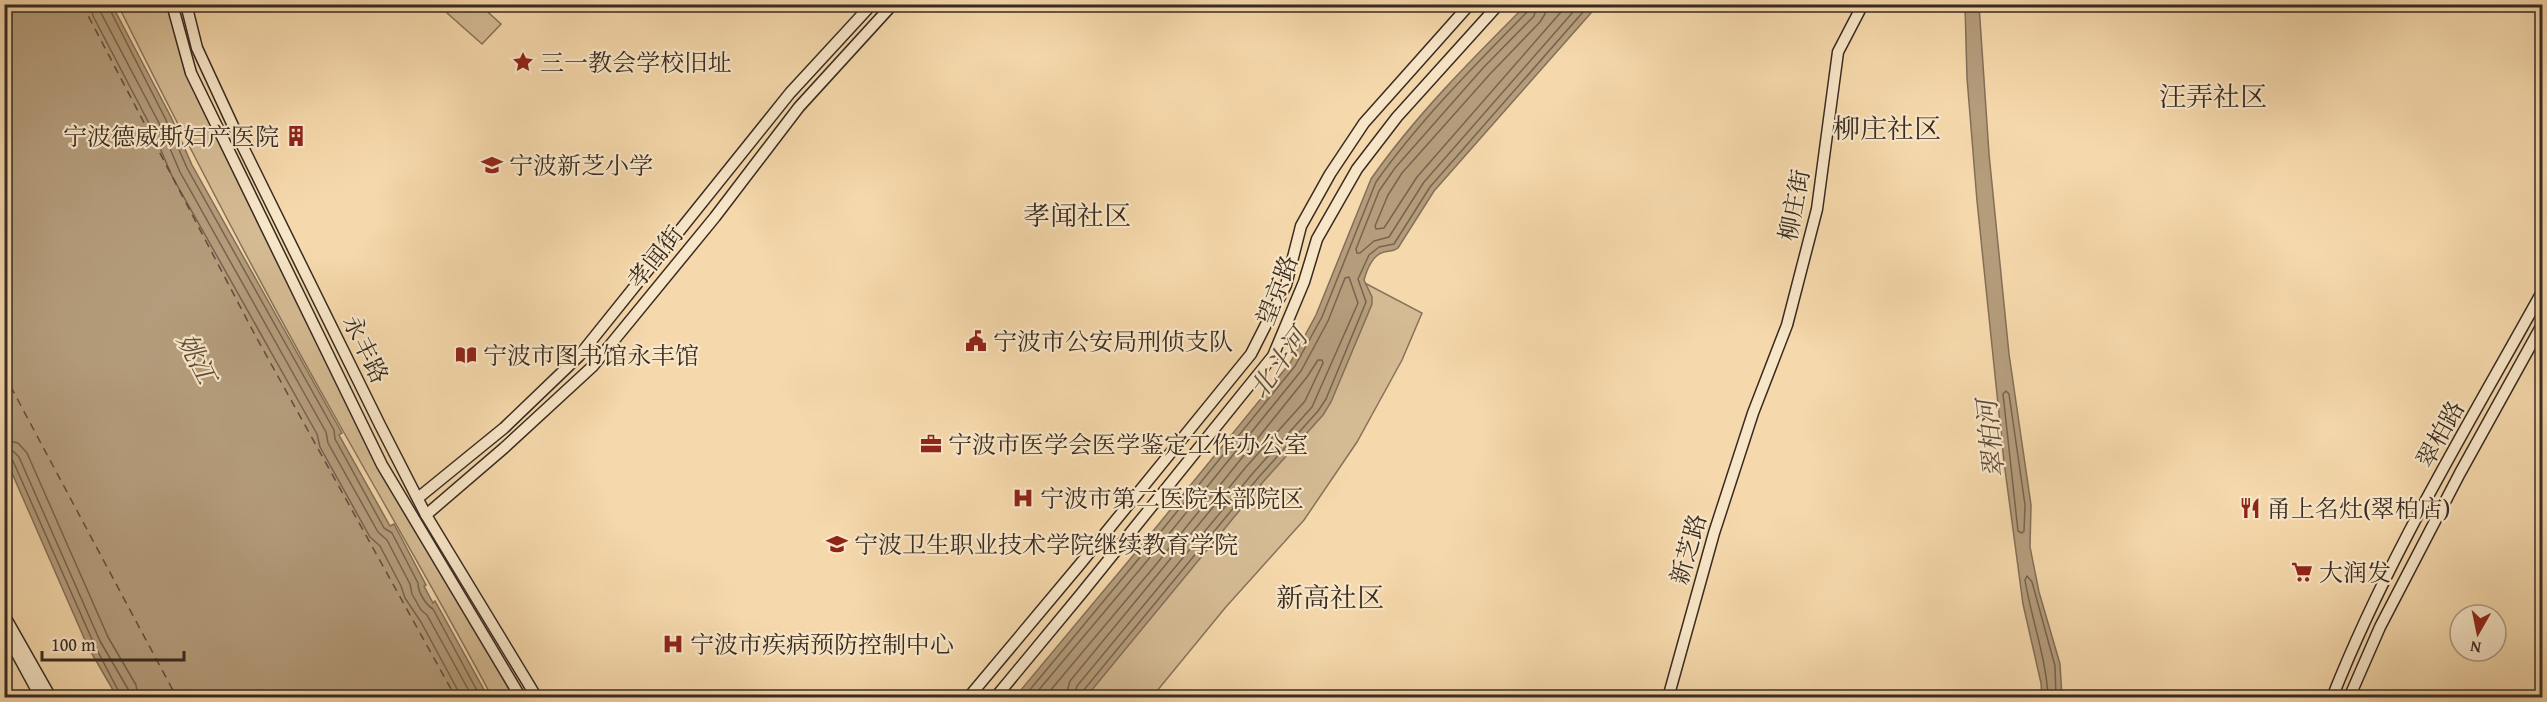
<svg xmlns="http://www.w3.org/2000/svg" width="2547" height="702" viewBox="0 0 2547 702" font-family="'Gentium Book Plus','Noto Serif SC',serif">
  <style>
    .green { fill: #d5bb94; stroke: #86735a; stroke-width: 1.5 }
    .water { fill: #b59d7c; stroke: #836f58; stroke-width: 1.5 }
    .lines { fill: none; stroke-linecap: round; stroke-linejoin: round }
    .shore { stroke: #76644e; stroke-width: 1.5 }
    .ferry { stroke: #5e4d3c; stroke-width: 1.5; stroke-dasharray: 8 6; stroke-linecap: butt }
    .secondary-casing { stroke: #382b21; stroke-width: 13 }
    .secondary { stroke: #f8e6c8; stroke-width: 10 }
    .labels { text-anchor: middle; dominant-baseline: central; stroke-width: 4.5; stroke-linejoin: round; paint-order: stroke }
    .poi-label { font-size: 24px; fill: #382b21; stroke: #f8e6c8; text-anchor: start }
    .street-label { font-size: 24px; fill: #382b21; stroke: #f8e6c8 }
    .water-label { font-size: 26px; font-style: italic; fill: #5e4d3c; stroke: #f8e6c8 }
    .quarter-label { font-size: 27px; fill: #382b21; stroke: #f8e6c8 }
  </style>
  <rect width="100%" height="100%" fill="#f5d8ab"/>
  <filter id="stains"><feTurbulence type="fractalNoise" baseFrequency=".00333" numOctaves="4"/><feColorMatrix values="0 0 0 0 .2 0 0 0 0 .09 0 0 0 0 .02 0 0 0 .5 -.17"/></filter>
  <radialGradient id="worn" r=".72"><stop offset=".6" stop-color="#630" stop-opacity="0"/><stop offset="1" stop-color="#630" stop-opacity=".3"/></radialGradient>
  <g class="green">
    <path d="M118 5H169L185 59 417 525 514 697H492C441 601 386 508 333 413 257 279 186 142 118 5Z"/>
    <path d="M454 5H480L501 24 482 44 447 13Z"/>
    <path d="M1359 280 1422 313 1402 360 1357 442 1304 520 1225 608 1152 697 1082 698Z"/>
  </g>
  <g class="water">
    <path d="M4 5H112L171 117 192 165 342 433 339 435 390 526 394 524 426 585 424 586 433 603 435 601 488 697H117L88 647 5 457Z"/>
    <path d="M1526 5H1598L1434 191 1398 248C1393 252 1390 250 1384 252 1372 255 1367 269 1364 280L1372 297V304L1331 402 1323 415 1263 482 1086 697H1015L1136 552 1290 363 1316 315 1371 179C1415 116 1472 59 1526 5Z"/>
    <path d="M1965 5H1979L1989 154 2009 354 2031 505 2030 547 2039 592 2060 664 2062 697H2042L2041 683 2023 604 2004 462 1977 201 1967 78Z"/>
  </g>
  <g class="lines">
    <g class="shore">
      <path d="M91 4 93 16 151 127 172 176 317 434 320 447 370 537 380 546 401 586 405 598 421 622 462 698"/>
      <path d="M100 4 101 13 159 123 180 172 326 432 328 443 378 532 387 540 410 584 412 594 421 610 427 615 473 698"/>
      <path d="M107 4 166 120 187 168 334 430 335 439 384 528 392 533 418 583C418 592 425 604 433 609L481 698"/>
      <path d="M1537 4 1534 16 1483 68 1395 168 1379 191 1356 249 1357 253H1360L1374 241 1389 237 1424 182 1580 4"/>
      <path d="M1546 4 1545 14 1540 22 1490 74 1402 173 1388 195 1375 226 1376 229 1384 228 1417 177 1568 4"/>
      <path d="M2006 391 2009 394 2025 505 2024 531 2022 533 2018 531 2003 394Z"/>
      <path d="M4 440 18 443 27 453 108 637 136 685 138 698"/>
      <path d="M4 449 13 451 19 457 100 641 128 689 129 698"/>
      <path d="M4 457 13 461 94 644 122 698"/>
      <path d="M1023 698 1141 556 1295 366 1322 317 1376 182C1420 120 1475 65 1528 11L1530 4"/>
      <path d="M1032 698 1147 561 1301 371 1328 321 1345 278 1349 277 1358 303 1312 407 1253 473 1077 686 1074 698"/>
      <path d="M1044 698 1154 567 1307 377 1318 360H1322L1323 363 1305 401 1246 467 1070 681 1065 698"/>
      <path d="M1081 698 1083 691 1258 478 1318 411 1326 399 1366 302 1358 279 1369 255 1379 247 1394 244 1430 187 1590 4"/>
      <path d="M2048 698C2047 661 2031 617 2025 580L2027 576 2032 582 2055 666 2056 698"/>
    </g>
    <g class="ferry">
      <path d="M82 4 255 335 456 698"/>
      <path d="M4 374 177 698"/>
    </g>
    <defs>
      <g id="secondary">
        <path d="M172 4 191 73 382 465 521 698"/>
        <path d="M186 4 197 48 241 143 380 425 426 515 537 698"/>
        <path d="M418 498 504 428 579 356 790 93 872 4"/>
        <path d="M426 515 504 448 593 366 715 217 799 107 893 4"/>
        <path d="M4 615 51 698"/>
        <path d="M4 630 41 698"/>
        <path d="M968 698 1081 563 1251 354 1286 285 1301 226 1330 174 1364 123 1470 4"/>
        <path d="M995 698 1081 594 1273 356 1304 282 1317 239 1357 169 1397 117 1499 4"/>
        <path d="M1668 698 1714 533 1753 413 1787 325 1817 209 1838 52 1863 4"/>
        <path d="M2332 698C2388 556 2469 424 2542 292"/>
        <path d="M2349 698 2380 627 2460 473 2542 325"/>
      </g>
    </defs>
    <use href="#secondary" class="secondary-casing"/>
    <use href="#secondary" class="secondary"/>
  </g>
  <defs>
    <symbol id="sight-bare" viewBox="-9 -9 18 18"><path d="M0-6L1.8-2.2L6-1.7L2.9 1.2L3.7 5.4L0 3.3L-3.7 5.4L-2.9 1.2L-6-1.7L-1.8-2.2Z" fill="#8f2418" stroke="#f8e6c8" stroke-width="2.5" paint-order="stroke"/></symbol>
    <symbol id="building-bare" viewBox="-9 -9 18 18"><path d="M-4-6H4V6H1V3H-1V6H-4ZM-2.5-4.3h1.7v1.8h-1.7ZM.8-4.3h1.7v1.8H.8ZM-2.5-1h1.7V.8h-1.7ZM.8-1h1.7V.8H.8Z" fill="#8f2418" stroke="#f8e6c8" stroke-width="2.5" paint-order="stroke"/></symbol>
    <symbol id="school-bare" viewBox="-9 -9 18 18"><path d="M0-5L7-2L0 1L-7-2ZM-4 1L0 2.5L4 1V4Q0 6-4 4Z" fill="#8f2418" stroke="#f8e6c8" stroke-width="2.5" paint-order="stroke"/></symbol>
    <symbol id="civic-bare" viewBox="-9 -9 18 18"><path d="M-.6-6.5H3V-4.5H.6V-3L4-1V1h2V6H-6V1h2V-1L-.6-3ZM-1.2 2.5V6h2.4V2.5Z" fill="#8f2418" stroke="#f8e6c8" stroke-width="2.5" paint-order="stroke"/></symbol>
    <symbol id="library-bare" viewBox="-9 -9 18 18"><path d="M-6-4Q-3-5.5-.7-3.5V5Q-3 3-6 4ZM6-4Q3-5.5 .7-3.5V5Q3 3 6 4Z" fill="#8f2418" stroke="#f8e6c8" stroke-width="2.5" paint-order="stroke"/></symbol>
    <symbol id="office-bare" viewBox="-9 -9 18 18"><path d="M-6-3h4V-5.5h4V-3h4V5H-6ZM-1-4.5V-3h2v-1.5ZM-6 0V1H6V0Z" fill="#8f2418" stroke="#f8e6c8" stroke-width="2.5" paint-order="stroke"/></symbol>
    <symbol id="hospital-bare" viewBox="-9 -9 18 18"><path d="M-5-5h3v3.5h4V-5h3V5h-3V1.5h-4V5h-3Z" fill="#8f2418" stroke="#f8e6c8" stroke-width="2.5" paint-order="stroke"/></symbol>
    <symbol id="restaurant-bare" viewBox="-9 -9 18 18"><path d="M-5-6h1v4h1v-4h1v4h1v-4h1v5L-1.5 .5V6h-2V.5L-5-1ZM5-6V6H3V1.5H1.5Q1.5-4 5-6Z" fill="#8f2418" stroke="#f8e6c8" stroke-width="2.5" paint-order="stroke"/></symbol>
    <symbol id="university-bare" viewBox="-9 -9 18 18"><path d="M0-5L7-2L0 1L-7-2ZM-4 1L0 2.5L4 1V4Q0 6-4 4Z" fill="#8f2418" stroke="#f8e6c8" stroke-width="2.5" paint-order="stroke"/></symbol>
    <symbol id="supermarket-bare" viewBox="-9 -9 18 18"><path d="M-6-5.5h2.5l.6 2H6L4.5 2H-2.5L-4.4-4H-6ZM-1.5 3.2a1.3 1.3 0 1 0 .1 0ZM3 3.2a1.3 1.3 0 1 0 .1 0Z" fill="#8f2418" stroke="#f8e6c8" stroke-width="2.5" paint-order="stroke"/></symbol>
  </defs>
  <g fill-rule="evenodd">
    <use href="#sight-bare" x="508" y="47" width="30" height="30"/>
    <use href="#building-bare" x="281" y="121" width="30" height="30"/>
    <use href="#school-bare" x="477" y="150" width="30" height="30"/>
    <use href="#civic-bare" x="961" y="326" width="30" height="30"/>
    <use href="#library-bare" x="451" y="340" width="30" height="30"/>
    <use href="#office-bare" x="916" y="429" width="30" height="30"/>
    <use href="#hospital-bare" x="1008" y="483" width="30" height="30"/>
    <use href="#restaurant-bare" x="2235" y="493" width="30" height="30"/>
    <use href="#university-bare" x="822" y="529" width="30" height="30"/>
    <use href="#supermarket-bare" x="2287" y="557" width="30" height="30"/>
    <use href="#hospital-bare" x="658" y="629" width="30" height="30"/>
  </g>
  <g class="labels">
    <g class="poi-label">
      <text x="540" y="62">三一教会学校旧址</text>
      <text x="279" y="136" text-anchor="end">宁波德威斯妇产医院</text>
      <text x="509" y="165">宁波新芝小学</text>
      <text x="993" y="341">宁波市公安局刑侦支队</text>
      <text x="483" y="355">宁波市图书馆永丰馆</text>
      <text x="948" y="444">宁波市医学会医学鉴定工作办公室</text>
      <text x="1040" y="498">宁波市第二医院本部院区</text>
      <text x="2267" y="508">甬上名灶(翠柏店)</text>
      <text x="854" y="544">宁波卫生职业技术学院继续教育学院</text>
      <text x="2319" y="572">大润发</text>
      <text x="690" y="644">宁波市疾病预防控制中心</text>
    </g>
    <g class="street-label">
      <text transform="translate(1794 205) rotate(-79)">柳庄街</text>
      <text transform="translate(655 257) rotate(-51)">孝闻街</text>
      <text transform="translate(1277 290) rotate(-69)">望京路</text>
      <text transform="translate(366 349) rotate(64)">永丰路</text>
      <text transform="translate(2440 434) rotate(-61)">翠柏路</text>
      <text transform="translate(1688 549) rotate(-74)">新芝路</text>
    </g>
    <g class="water-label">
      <text transform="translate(197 358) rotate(63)">姚江</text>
      <text transform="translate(1278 363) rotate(-54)">北斗河</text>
      <text transform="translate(1990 439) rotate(-96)">翠柏河</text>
    </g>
    <g class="quarter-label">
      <text x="2213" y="96">汪弄社区</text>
      <text x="1887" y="128">柳庄社区</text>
      <text x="1077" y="215">孝闻社区</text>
      <text x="1330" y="597">新高社区</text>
    </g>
  </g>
  <rect width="2547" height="702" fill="none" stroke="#f5d8ab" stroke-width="24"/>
  <rect x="6" y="6" width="2535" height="690" fill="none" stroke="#382b21" stroke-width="3"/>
  <rect x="12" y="12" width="2523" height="678" fill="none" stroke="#382b21" stroke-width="1.5"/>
  <g transform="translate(2478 633) rotate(189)"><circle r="28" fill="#f8e6c8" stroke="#ab9b85" stroke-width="1.5"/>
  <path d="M0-4.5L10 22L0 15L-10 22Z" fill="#8f2418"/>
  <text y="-9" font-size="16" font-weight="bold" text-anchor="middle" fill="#382b21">N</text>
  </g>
  <path d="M42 651v9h142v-9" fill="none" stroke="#382b21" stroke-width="3"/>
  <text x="51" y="651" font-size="18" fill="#382b21" stroke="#f8e6c8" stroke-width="4.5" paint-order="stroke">100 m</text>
  <rect width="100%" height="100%" filter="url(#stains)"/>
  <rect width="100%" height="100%" fill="url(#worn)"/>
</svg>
